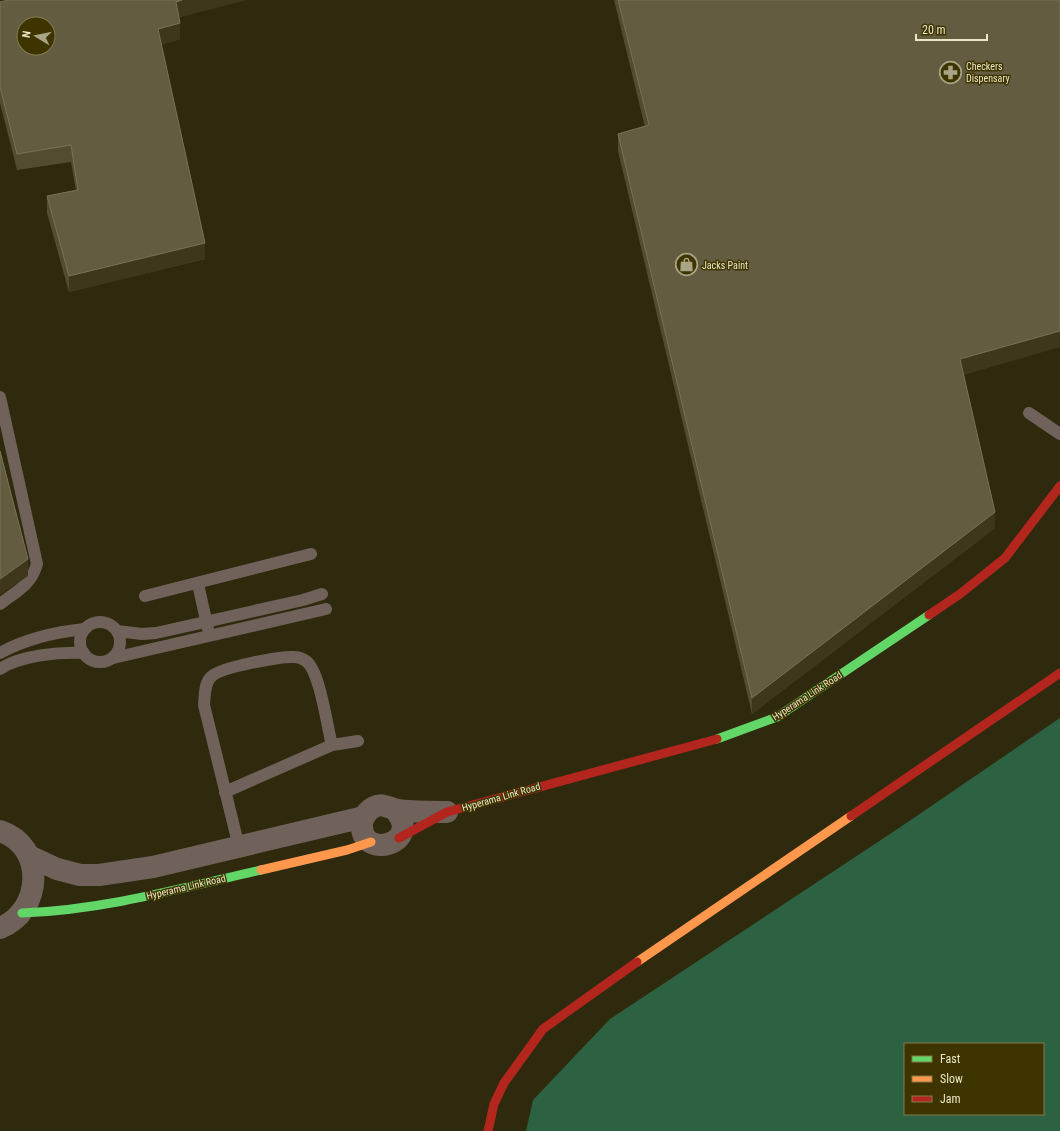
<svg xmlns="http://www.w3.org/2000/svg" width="1060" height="1131" viewBox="0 0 1060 1131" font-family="'Roboto Condensed',sans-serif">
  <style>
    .green { fill: #2c6142; fill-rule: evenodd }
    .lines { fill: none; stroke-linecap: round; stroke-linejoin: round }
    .lane { stroke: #70625a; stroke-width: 12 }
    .street { stroke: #70625a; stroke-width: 22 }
    .fast { stroke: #63d668; stroke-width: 9 }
    .slow { stroke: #ff974d; stroke-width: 9 }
    .jam { stroke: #b3261e; stroke-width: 9 }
    .wall { fill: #534c31 }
    .shaded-wall { fill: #3e371c }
    .building { fill: #645c41; stroke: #797256; fill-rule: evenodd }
    .labels { text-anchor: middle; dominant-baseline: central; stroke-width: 3; stroke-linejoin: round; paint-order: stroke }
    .poi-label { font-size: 10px; fill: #ebe6c6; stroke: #3d3400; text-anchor: start }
    .street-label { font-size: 10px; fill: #ebe6c6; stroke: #3d3400 }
  </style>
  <rect width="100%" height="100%" fill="#2f2a0e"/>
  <path class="green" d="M1060 718V1131H526L533 1100 610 1019 902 826ZM905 1044H1043V1114H905Z"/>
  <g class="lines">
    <g class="lane">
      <path d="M0 397 37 564C31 585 17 591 0 604"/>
      <path d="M1029 413 1060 434"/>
      <path d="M198 584 208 629"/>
      <path d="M145 596 311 554"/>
      <circle cx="100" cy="642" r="20"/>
      <path d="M117 631 142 634 156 633 303 600 322 594"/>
      <path d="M0 653C27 638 55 632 85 629"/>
      <path d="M113 658 326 609"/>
      <path d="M0 669C21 655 59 652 84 653"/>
      <path d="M225 792 332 745 358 741"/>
      <path d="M239 847 204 705C205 696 204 682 212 676 222 667 281 656 295 657 298 657 303 659 306 661 320 671 327 727 332 745"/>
    </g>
    <g class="street">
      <path d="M394 809C426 843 360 862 362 824 363 817 367 811 374 807 382 803 387 807 394 809 406 813 433 811 447 812"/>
      <path d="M0 831C46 846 43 911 0 928"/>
      <path d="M29 856 57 869 80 875H99L153 867 364 817"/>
    </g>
    <g class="fast">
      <path d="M717 739 777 717 929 615"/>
      <path d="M22 913C104 910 182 888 261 870"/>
    </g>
    <g class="slow">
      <path d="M261 870 347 850 371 842"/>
      <path d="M637 962 851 816"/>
    </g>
    <g class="jam">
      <path d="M929 615 960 594 1005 558 1060 486"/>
      <path d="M851 816 1060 673"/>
      <path d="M399 838 447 812 717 739"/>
      <path d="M488 1131 494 1104 504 1083 543 1029 637 962"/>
    </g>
  </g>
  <g class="wall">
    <path d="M8 0H246L179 17 180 39 161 45 205 259 69 292 47 213V196L76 190 71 162 17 170 0 103V2Z"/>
    <path d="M614 0H1060L964 375 995 528 752 714 618 151V134L645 127Z"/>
  </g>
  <g class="shaded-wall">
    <path d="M182 0H246L176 18V2Z"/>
    <path d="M180 23V39L158 46V29Z"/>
    <path d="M205 243V259L69 292V276Z"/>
    <path d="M1060 331V347L960 376V359Z"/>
    <path d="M995 512V528L752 714V698Z"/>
    <path d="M28 559V576L0 595V579Z"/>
  </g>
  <g class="building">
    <path d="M8 0H182L176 2 180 23 158 29 205 243 69 276 47 196 78 190 71 145 17 154 0 87V2ZM24 24H48V48H24Z"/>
    <path d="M618 0H1060V331L960 359 995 512 752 698 618 134 649 125Z"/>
    <path d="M0 451 28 559 0 579Z"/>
  </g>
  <defs>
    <symbol id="pharmacy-ring" viewBox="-11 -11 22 22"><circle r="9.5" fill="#3d3400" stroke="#a9a486" stroke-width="1.5"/><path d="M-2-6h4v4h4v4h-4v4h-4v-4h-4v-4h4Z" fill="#a9a486"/></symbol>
    <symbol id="shop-ring" viewBox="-11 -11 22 22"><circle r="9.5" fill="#3d3400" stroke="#a9a486" stroke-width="1.5"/><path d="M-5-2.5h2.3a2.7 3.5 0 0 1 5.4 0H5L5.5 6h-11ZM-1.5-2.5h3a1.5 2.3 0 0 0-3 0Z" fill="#a9a486"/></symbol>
  </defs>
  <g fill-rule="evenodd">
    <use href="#pharmacy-ring" x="938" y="60" width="25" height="25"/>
    <use href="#shop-ring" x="674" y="252" width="25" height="25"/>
  </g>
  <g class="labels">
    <g class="poi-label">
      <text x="966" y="66">Checkers<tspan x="966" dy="12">Dispensary</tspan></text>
      <text x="702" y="265">Jacks Paint</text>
    </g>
    <g class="street-label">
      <text transform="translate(807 696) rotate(-33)">Hyperama Link Road</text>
      <text transform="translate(501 797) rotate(-16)">Hyperama Link Road</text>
      <text transform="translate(186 887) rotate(-13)">Hyperama Link Road</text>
    </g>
  </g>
  <rect x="904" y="1043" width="140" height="72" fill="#3d3400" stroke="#837b4f"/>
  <rect x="912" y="1056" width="20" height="6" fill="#63d668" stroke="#837b4f"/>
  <text x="940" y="1063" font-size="12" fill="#ebe6c6">Fast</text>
  <rect x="912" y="1076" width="20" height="6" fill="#ff974d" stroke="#837b4f"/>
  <text x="940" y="1083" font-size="12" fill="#ebe6c6">Slow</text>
  <rect x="912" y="1096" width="20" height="6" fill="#b3261e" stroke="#837b4f"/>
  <text x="940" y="1103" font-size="12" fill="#ebe6c6">Jam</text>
  <g transform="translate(36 36) rotate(280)"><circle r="19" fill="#3d3400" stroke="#837b4f"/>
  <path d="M0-3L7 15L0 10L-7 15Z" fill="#a9a486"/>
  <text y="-6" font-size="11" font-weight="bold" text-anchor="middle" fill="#ebe6c6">N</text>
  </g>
  <path d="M916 34v6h71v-6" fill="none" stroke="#ebe6c6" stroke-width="2"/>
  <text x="922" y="34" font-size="12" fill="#ebe6c6" stroke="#3d3400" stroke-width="3" paint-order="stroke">20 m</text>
</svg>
